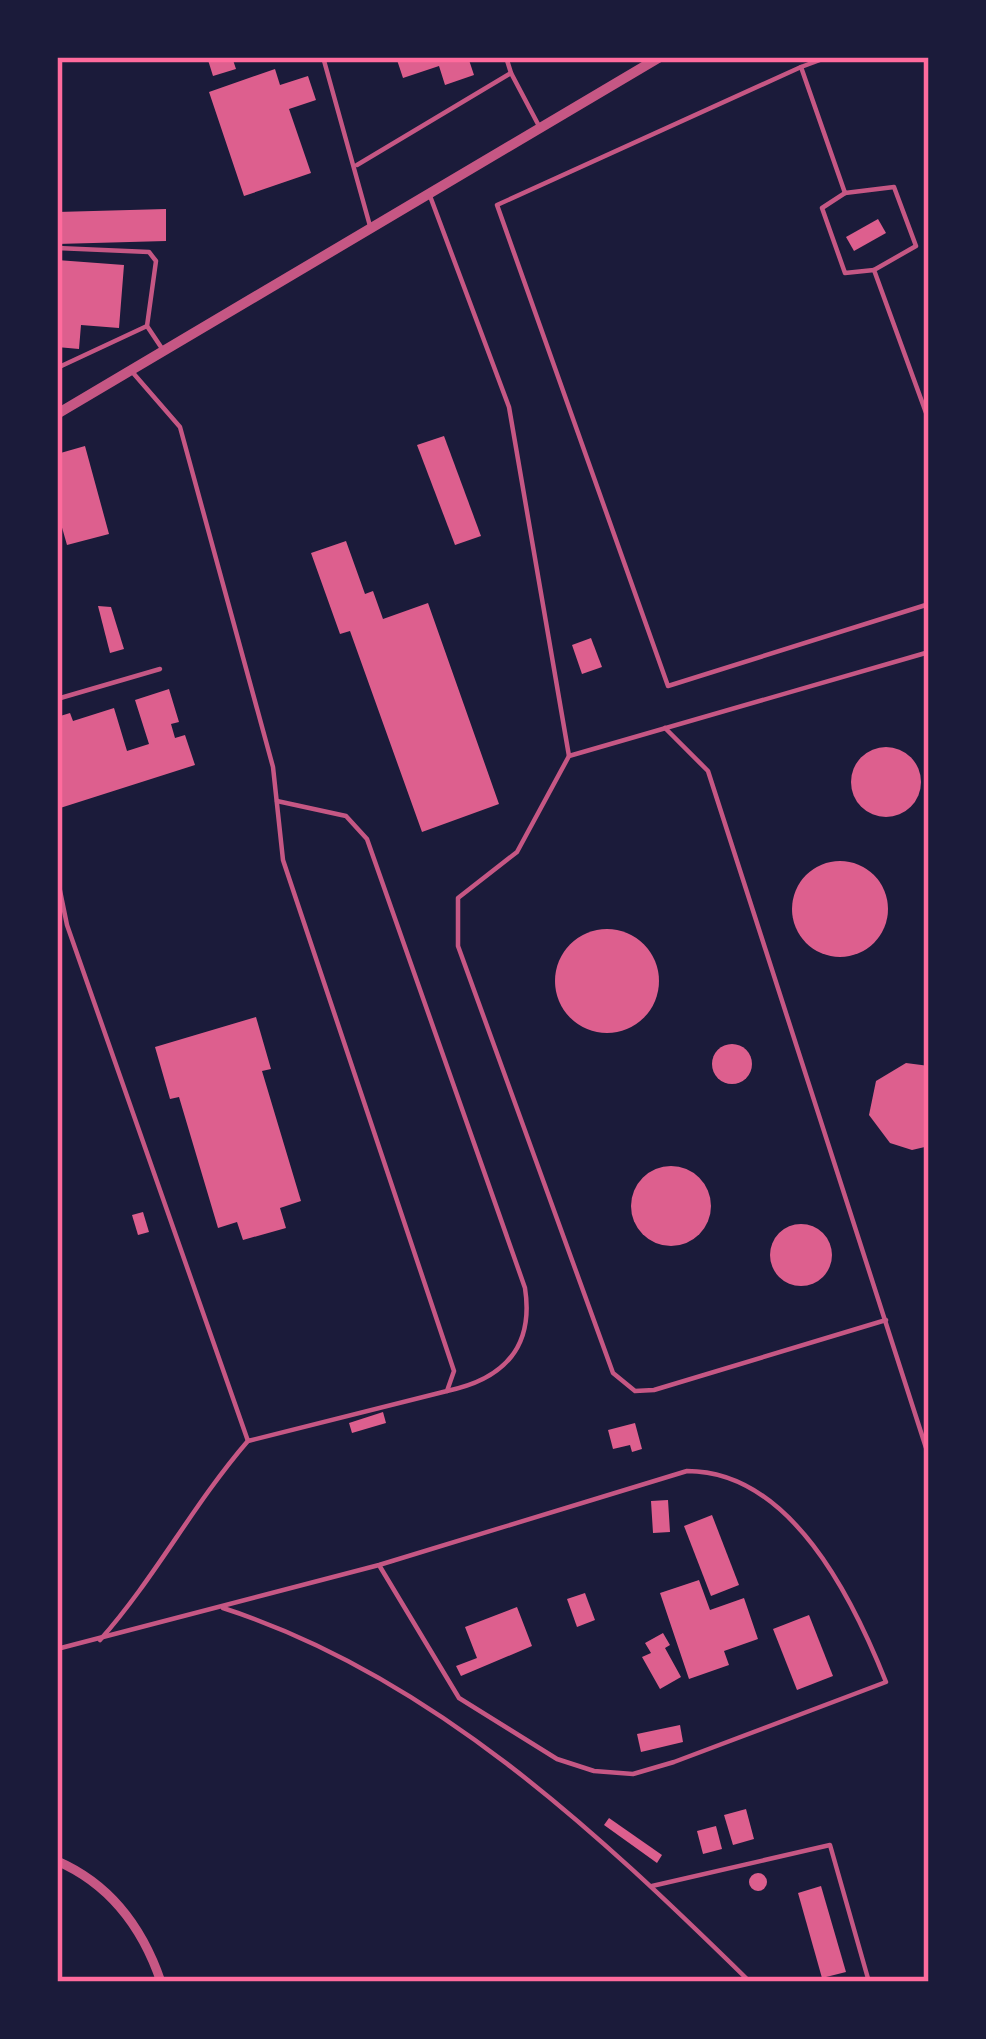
<svg xmlns="http://www.w3.org/2000/svg" width="986" height="2039" viewBox="0 0 986 2039" font-family="'Source Sans 3',sans-serif">
  <style>
    .building { fill: #dd5f8e }
    .lines { fill: none; stroke-linecap: round; stroke-linejoin: round }
    .service { stroke: #c65784; stroke-width: 4.5 }
    .minor { stroke: #c65784; stroke-width: 9 }
    .tertiary { stroke: #c65784; stroke-width: 10 }
    .neatline { fill: none; stroke: #ff6b9d; stroke-width: 4.5 }
  </style>
  <rect width="100%" height="100%" fill="#1b1b3a"/>
  <g class="building">
    <path d="M218 57H232L236 69 213 76 208 60Z"/>
    <path d="M396 57H468L474 75 445 85 439 66 403 78Z"/>
    <path d="M275 69 280 85 308 76 316 100 289 109 311 173 244 196 209 92Z"/>
    <path d="M166 209V241L57 244V212Z"/>
    <path d="M878 219 886 233 854 251 846 237Z"/>
    <path d="M57 260 124 265 119 328 81 325 79 349 57 347Z"/>
    <path d="M444 436 481 536 455 545 417 445Z"/>
    <path d="M85 446 109 534 67 545 57 510V454Z"/>
    <path d="M346 541 365 594 373 591 383 619 428 603 499 804 422 832 350 631 340 634 311 553Z"/>
    <path d="M98 606 111 607 124 649 110 653Z"/>
    <path d="M591 638 602 667 582 674 572 645Z"/>
    <path d="M169 689 179 722 171 724 175 738 185 735 195 765 57 809V717L70 713 73 721 114 708 127 751 149 744 135 700Z"/>
    <circle cx="886" cy="782" r="35"/>
    <circle cx="840" cy="909" r="48"/>
    <circle cx="607" cy="981" r="52"/>
    <path d="M256 1017 271 1069 262 1071 301 1201 280 1208 286 1228 243 1240 237 1222 218 1228 179 1097 170 1099 155 1047Z"/>
    <circle cx="732" cy="1064" r="20"/>
    <path d="M906 1063 929 1066V1146L912 1150 890 1143 869 1115 876 1081Z"/>
    <circle cx="671" cy="1206" r="40"/>
    <path d="M143 1212 149 1232 138 1235 132 1215Z"/>
    <circle cx="801" cy="1255" r="31"/>
    <path d="M383 1412 386 1423 352 1433 349 1423Z"/>
    <path d="M635 1423 642 1449 632 1452 630 1445 613 1449 608 1430Z"/>
    <path d="M668 1500 670 1532 653 1533 651 1501Z"/>
    <path d="M712 1515 739 1585 711 1596 684 1526Z"/>
    <path d="M699 1580 710 1610 744 1598 758 1639 724 1651 729 1665 689 1679 660 1593Z"/>
    <path d="M585 1593 595 1620 577 1627 567 1599Z"/>
    <path d="M517 1607 532 1646 461 1676 456 1666 477 1658 465 1627Z"/>
    <path d="M809 1615 833 1676 797 1690 773 1629Z"/>
    <path d="M663 1633 670 1645 665 1648 681 1677 660 1689 642 1657 651 1653 645 1643Z"/>
    <path d="M680 1725 683 1742 641 1752 637 1734Z"/>
    <path d="M746 1809 754 1839 733 1845 724 1815Z"/>
    <path d="M609 1818 662 1855 657 1863 604 1825Z"/>
    <path d="M716 1826 722 1849 703 1854 697 1831Z"/>
    <circle cx="758" cy="1882" r="9"/>
    <path d="M821 1886 846 1972 822 1978 798 1893Z"/>
  </g>
  <g class="lines">
    <g class="service">
      <path d="M323 57 370 226"/>
      <path d="M828 57 801 67 845 193 894 187 916 246 874 270 929 421"/>
      <path d="M801 67 497 205 668 686 929 604"/>
      <path d="M511 73 539 126"/>
      <path d="M357 165 511 73 506 57"/>
      <path d="M845 193 822 208 845 273 874 270"/>
      <path d="M430 196 509 407 569 756 929 652"/>
      <path d="M57 248 149 252 156 261 147 326 163 350"/>
      <path d="M57 368 147 326"/>
      <path d="M57 699 160 669"/>
      <path d="M665 728 708 771 929 1457"/>
      <path d="M569 756 517 852 458 898V946L613 1373 635 1391 654 1390 886 1320"/>
      <path d="M277 801 346 816 367 839 525 1288C534 1346 505 1379 447 1391"/>
      <path d="M57 876 67 925 248 1441 447 1391 454 1371 283 860 273 767 180 427 134 374"/>
      <path d="M223 1608C431 1675 597 1832 750 1982"/>
      <path d="M100 1640C155 1578 192 1506 247 1442"/>
      <path d="M57 1649 379 1565 687 1471C791 1471 853 1599 886 1682L674 1762 633 1774 594 1771 557 1759 459 1698 379 1565"/>
      <path d="M652 1886 830 1845 869 1982"/>
    </g>
    <path class="minor" d="M57 1861C110 1884 143 1929 161 1982"/>
    <path class="tertiary" d="M57 414 660 57"/>
  </g>
  <rect width="986" height="2039" fill="none" stroke="#1b1b3a" stroke-width="120"/>
  <rect x="60" y="60" width="866" height="1919" class="neatline"/>
</svg>
